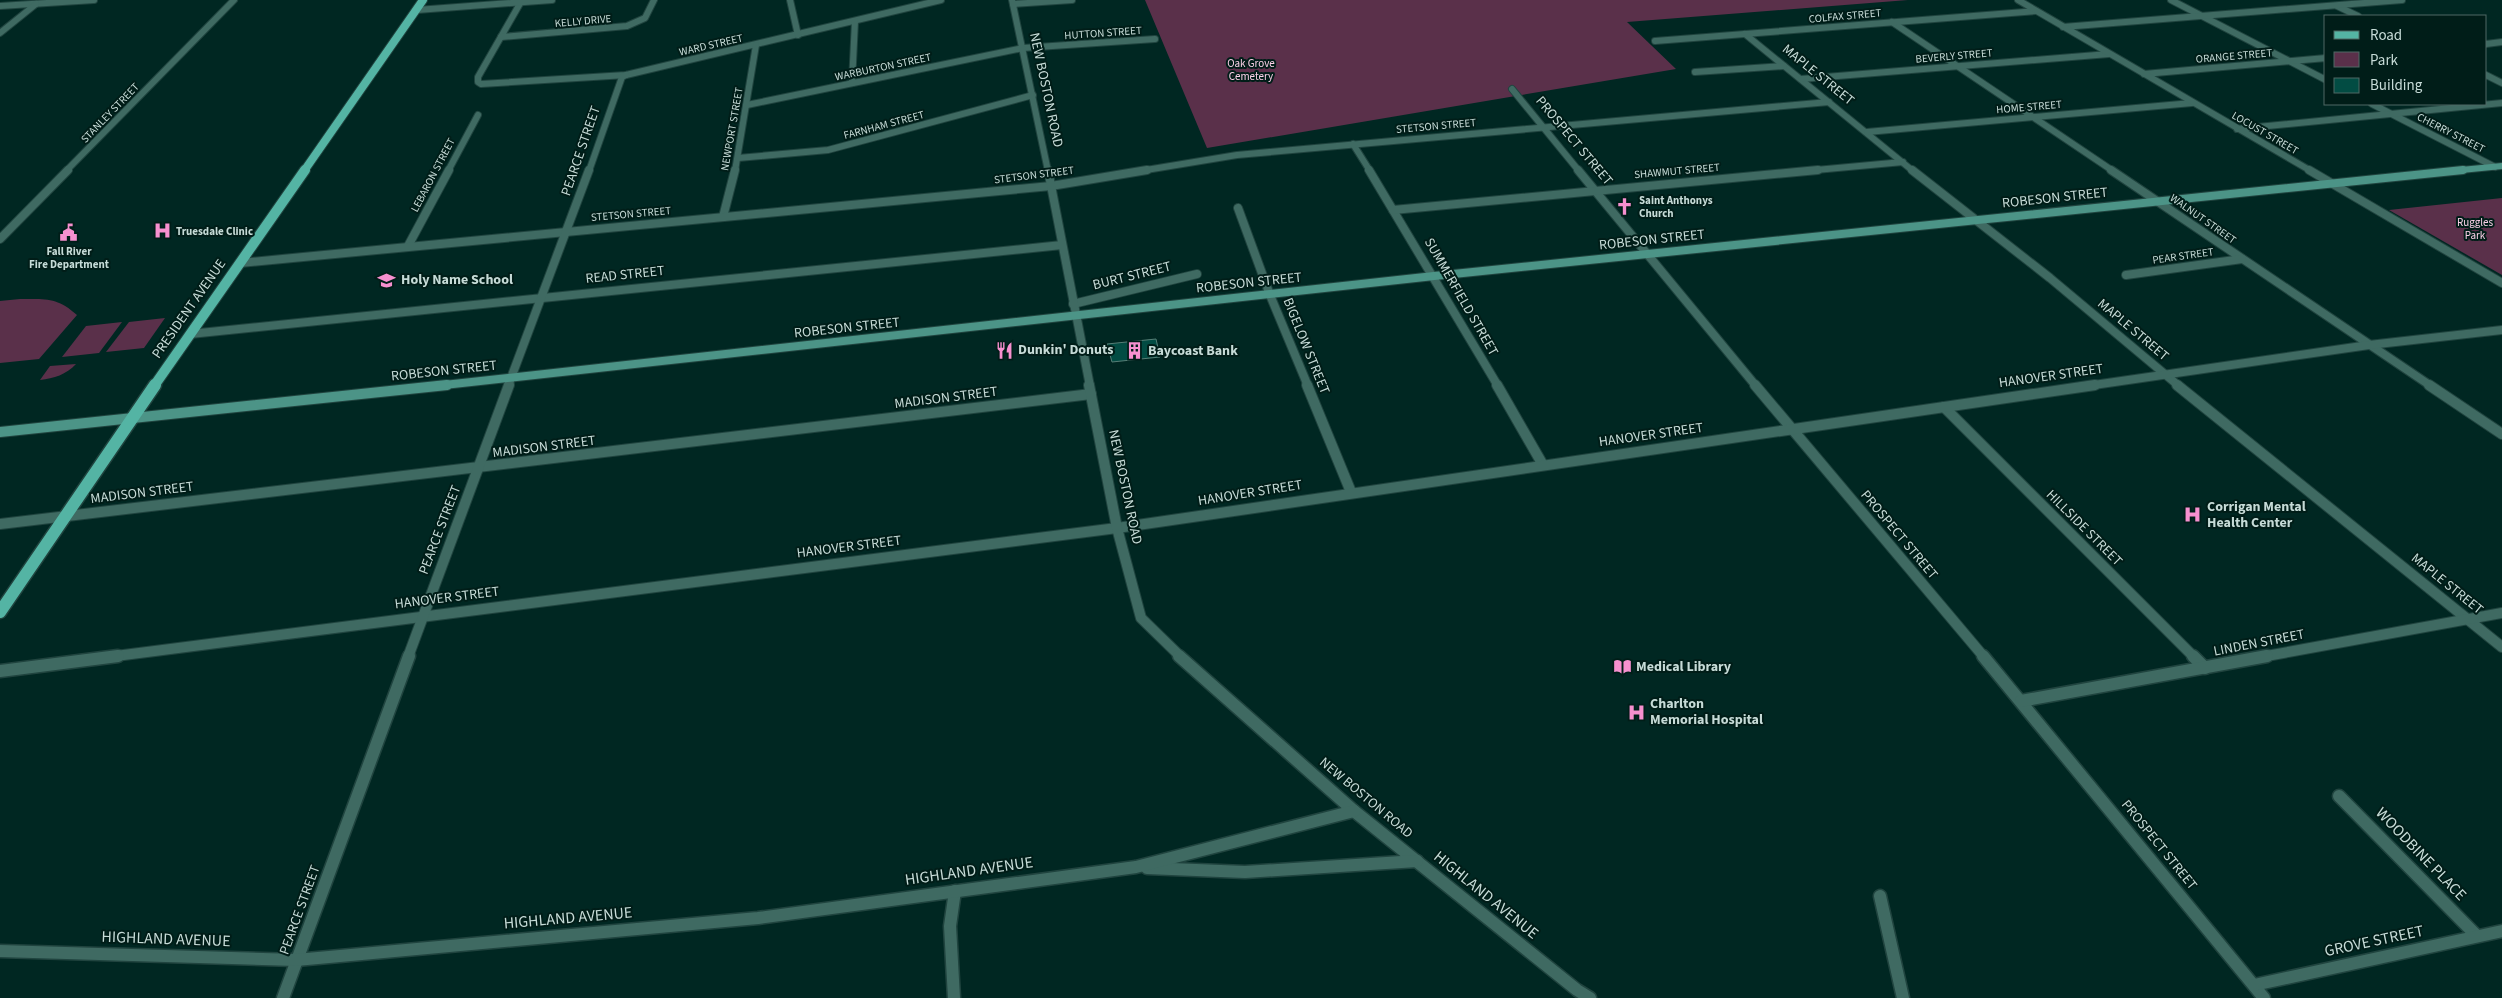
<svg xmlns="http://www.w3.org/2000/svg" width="2502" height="998" viewBox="0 0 2502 998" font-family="'Source Sans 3',sans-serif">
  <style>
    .green { fill: #5a304a }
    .building { fill: #024c43; stroke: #567e76 }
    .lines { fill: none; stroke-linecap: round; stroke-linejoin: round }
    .minor-far3-casing { stroke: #20443f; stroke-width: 8 }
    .minor-far2-casing { stroke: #20443f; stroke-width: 10 }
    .minor-far1-casing { stroke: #20443f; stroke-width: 12 }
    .minor-casing { stroke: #20443f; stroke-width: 15 }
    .tertiary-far3-casing { stroke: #20443f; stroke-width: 8 }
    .tertiary-far2-casing { stroke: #20443f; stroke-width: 10 }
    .tertiary-far1-casing { stroke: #20443f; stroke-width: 12 }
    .tertiary-casing { stroke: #20443f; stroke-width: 15 }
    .secondary-far2-casing { stroke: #20443f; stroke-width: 8 }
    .secondary-far1-casing { stroke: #20443f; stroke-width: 10 }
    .secondary-casing { stroke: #20443f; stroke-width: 12 }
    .primary-far2-casing { stroke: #20443f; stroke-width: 10 }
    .primary-far1-casing { stroke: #20443f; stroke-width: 12 }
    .primary-casing { stroke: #20443f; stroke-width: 15 }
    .minor-far3 { stroke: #3f6a62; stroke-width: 6 }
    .minor-far2 { stroke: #3f6a62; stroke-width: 8 }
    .minor-far1 { stroke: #3f6a62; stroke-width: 10 }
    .minor { stroke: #3f6a62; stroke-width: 12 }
    .tertiary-far3 { stroke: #3f6a62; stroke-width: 6 }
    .tertiary-far2 { stroke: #3f6a62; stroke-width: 8 }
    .tertiary-far1 { stroke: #3f6a62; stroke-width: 10 }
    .tertiary { stroke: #3f6a62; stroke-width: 12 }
    .secondary-far2 { stroke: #4c9487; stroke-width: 6 }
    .secondary-far1 { stroke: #4c9487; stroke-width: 8 }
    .secondary { stroke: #4c9487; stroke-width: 10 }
    .primary-far2 { stroke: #54b4a4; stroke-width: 8 }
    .primary-far1 { stroke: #54b4a4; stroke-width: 10 }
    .primary { stroke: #54b4a4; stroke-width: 12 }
    .labels { text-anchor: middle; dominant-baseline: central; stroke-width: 4; stroke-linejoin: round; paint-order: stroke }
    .far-street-label { font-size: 11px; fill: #c6dbd7; stroke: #001d18 }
    .far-park-label { font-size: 11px; fill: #fbd1e8; stroke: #001d18 }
    .far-poi-label { font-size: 11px; font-weight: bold; fill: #c6dbd7; stroke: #001d18; text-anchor: start }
    .street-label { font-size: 14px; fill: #c6dbd7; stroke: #001d18 }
    .poi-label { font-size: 14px; font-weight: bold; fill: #c6dbd7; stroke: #001d18; text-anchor: start }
    .near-street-label { font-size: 16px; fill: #c6dbd7; stroke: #001d18 }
  </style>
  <rect width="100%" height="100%" fill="#002722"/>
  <g class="green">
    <path d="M1145 0H1908L1627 22 1676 69 1207 148Z"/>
    <path d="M2502 198V275L2389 210Z"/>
    <path d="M20 299C46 299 57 297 77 315L39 359 0 363V301Z"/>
    <path d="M165 318 144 348 106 352 129 322Z"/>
    <path d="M122 322 99 353 62 357 86 326Z"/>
    <path d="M76 364C66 375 54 378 40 380L50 366Z"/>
  </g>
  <path class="building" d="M1156 339 1160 357 1112 362 1107 344Z"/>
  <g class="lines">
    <defs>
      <g id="minor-far3">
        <path d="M522 0 478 77V82L481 84 626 75 941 0"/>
        <path d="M790 0 798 35"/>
        <path d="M2171 0 2326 80"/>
        <path d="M1013 4 1072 0"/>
        <path d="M0 6 94 0"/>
        <path d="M2337 6 2358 16"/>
        <path d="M417 10 552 0"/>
        <path d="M1892 22 2113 171"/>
        <path d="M2063 27 2402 0"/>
        <path d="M0 33 36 4"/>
        <path d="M1745 34 1913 171"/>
        <path d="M501 37 627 26 645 18 654 0"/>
        <path d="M1655 41 2036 11"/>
        <path d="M2486 44 2502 42"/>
        <path d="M1695 72 1784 66"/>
        <path d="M2144 74 2326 58"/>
        <path d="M2486 75 2502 83"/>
        <path d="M1801 79 2109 54"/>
        <path d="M852 83 855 21"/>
        <path d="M1512 89 1579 171"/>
        <path d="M2372 104 2495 167"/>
        <path d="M747 105 1023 48 1155 39"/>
        <path d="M2237 129 2502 103"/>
        <path d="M1867 132 2192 103"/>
        <path d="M1353 144 1370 171"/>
        <path d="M738 158 828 150 1033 95"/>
        <path d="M66 171 234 0"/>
        <path d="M448 171 478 115"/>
        <path d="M589 171 622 77 626 75"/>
        <path d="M735 171 756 45"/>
        <path d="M1140 171 1237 155 1829 102"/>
        <path d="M1805 171 1903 162"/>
      </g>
      <g id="minor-far2">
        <path d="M1369 170 1498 386"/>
        <path d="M1578 170 1756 386"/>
        <path d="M1912 170 2050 278 2179 386"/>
        <path d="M2111 170 2431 386"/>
        <path d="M1238 208 1270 295 1308 386"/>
        <path d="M1393 210 1818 170"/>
        <path d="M723 217 735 170"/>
        <path d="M0 239 68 170"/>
        <path d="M408 246 449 170"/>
        <path d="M240 263 1051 186 1147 170"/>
        <path d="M2126 275 2242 259"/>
        <path d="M1073 304 1197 274"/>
        <path d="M190 334 1062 245"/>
        <path d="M508 386 589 170"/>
        <path d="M2087 386 2369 345 2502 330"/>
      </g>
      <g id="minor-far1">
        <path d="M1307 385 1351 492"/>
        <path d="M1497 385 1543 465"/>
        <path d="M1755 385 1984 657"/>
        <path d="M2177 385 2502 647"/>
        <path d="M2429 385 2502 434"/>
        <path d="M1944 407 2194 657"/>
        <path d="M0 524 1091 394"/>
        <path d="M108 657 1117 528 2095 385"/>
        <path d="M408 657 509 385"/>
        <path d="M2261 657 2502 613"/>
      </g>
      <g id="minor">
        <path d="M1983 656 2264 998"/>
        <path d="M2193 656 2205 668"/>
        <path d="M0 671 118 656"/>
        <path d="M2021 701 2267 656"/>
        <path d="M2339 796 2477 936"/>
        <path d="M1880 896 1903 998"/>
        <path d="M2254 985 2502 931"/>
        <path d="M283 998 409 656"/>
        <path d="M954 998 950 926 955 891"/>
      </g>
      <g id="tertiary-far3">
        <path d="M1012 0 1048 171"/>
        <path d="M2018 0 2311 171"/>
      </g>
      <g id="tertiary-far2">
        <path d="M1048 170 1090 386"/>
        <path d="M2309 170 2502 283"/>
      </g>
      <path id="tertiary-far1" d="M1089 385 1117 528 1141 618 1181 657"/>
      <g id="tertiary">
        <path d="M1179 656 1354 811 1577 990 1590 998"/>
        <path d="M1147 868 1245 872 1417 861"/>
        <path d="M0 951 296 960 758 918 1136 867 1354 811"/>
      </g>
      <path id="secondary-far2" d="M2451 171 2502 166"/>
      <path id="secondary-far1" d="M435 386 1434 276 2463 170"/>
      <path id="secondary" d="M0 432 447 385"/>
      <path id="primary-far2" d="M304 171 423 0"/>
      <path id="primary-far1" d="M154 386 305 170"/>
      <path id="primary" d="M0 612 155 385"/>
    </defs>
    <use href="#minor-far3" class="minor-far3-casing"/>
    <use href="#minor-far2" class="minor-far2-casing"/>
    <use href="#minor-far1" class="minor-far1-casing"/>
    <use href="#minor" class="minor-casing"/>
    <use href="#tertiary-far3" class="tertiary-far3-casing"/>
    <use href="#tertiary-far2" class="tertiary-far2-casing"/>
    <use href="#tertiary-far1" class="tertiary-far1-casing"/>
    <use href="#tertiary" class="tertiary-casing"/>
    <use href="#secondary-far2" class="secondary-far2-casing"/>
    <use href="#secondary-far1" class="secondary-far1-casing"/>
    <use href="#secondary" class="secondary-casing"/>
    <use href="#primary-far2" class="primary-far2-casing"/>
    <use href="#primary-far1" class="primary-far1-casing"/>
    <use href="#primary" class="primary-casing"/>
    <use href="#minor-far3" class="minor-far3"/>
    <use href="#minor-far2" class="minor-far2"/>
    <use href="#minor-far1" class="minor-far1"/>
    <use href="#minor" class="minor"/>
    <use href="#tertiary-far3" class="tertiary-far3"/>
    <use href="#tertiary-far2" class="tertiary-far2"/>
    <use href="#tertiary-far1" class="tertiary-far1"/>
    <use href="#tertiary" class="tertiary"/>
    <use href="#secondary-far2" class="secondary-far2"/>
    <use href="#secondary-far1" class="secondary-far1"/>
    <use href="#secondary" class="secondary"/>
    <use href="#primary-far2" class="primary-far2"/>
    <use href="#primary-far1" class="primary-far1"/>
    <use href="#primary" class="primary"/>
  </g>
  <defs>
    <symbol id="church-bare" viewBox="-9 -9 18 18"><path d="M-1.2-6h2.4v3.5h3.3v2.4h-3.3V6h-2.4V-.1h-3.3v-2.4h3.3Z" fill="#f690cf" stroke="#001d18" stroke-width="2.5" paint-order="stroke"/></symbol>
    <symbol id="hospital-bare" viewBox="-9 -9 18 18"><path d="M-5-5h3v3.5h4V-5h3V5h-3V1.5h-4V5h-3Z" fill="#f690cf" stroke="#001d18" stroke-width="2.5" paint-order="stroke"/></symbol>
    <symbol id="civic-bare" viewBox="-9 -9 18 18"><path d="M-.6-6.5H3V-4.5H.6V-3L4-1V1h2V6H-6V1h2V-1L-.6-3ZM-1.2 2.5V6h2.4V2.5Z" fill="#f690cf" stroke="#001d18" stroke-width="2.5" paint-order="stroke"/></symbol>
    <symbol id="school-bare" viewBox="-9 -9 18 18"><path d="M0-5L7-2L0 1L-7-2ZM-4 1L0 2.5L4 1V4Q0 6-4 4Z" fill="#f690cf" stroke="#001d18" stroke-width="2.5" paint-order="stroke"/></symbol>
    <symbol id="restaurant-bare" viewBox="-9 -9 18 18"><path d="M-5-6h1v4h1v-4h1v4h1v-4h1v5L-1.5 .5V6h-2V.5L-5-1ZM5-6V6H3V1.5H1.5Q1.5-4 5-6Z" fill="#f690cf" stroke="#001d18" stroke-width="2.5" paint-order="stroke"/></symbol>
    <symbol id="building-bare" viewBox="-9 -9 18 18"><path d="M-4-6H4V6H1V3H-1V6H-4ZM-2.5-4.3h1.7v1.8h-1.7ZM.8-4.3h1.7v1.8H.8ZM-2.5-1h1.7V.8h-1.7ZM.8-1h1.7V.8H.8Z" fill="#f690cf" stroke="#001d18" stroke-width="2.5" paint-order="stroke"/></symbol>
    <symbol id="library-bare" viewBox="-9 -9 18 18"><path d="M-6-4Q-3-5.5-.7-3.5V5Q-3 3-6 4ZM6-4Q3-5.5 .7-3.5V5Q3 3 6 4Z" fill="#f690cf" stroke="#001d18" stroke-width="2.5" paint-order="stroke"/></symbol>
  </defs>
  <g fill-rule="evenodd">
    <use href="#church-bare" x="1612" y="194" width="25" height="25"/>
    <use href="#hospital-bare" x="150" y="218" width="25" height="25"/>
    <use href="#civic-bare" x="56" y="220" width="25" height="25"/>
    <use href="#school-bare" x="374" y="268" width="25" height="25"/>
    <use href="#restaurant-bare" x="992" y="338" width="25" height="25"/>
    <use href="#building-bare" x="1122" y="338" width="25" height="25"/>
    <use href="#hospital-bare" x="2180" y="502" width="25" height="25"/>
    <use href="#library-bare" x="1610" y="654" width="25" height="25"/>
    <use href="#hospital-bare" x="1624" y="700" width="25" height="25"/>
  </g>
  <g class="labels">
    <g class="far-street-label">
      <text transform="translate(1845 16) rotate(-5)">COLFAX STREET</text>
      <text transform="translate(583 21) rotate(-5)">KELLY DRIVE</text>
      <text transform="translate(1103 33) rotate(-4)">HUTTON STREET</text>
      <text transform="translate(711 45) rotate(-13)">WARD STREET</text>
      <text transform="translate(1954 56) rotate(-5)">BEVERLY STREET</text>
      <text transform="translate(2234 56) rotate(-5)">ORANGE STREET</text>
      <text transform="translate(883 67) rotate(-12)">WARBURTON STREET</text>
      <text transform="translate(2029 107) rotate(-5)">HOME STREET</text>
      <text transform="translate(110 113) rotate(-46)">STANLEY STREET</text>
      <text transform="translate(884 125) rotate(-15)">FARNHAM STREET</text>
      <text transform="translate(1436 126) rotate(-5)">STETSON STREET</text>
      <text transform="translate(732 129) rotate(-80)">NEWPORT STREET</text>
      <text transform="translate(2265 133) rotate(30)">LOCUST STREET</text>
      <text transform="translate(2451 133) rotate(27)">CHERRY STREET</text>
      <text transform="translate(1677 171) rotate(-5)">SHAWMUT STREET</text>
      <text transform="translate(433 175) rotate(-62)">LEBARON STREET</text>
      <text transform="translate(1034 175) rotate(-7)">STETSON STREET</text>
      <text transform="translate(631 214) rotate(-5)">STETSON STREET</text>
      <text transform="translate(2203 219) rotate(35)">WALNUT STREET</text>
      <text transform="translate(2183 256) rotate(-8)">PEAR STREET</text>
    </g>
    <g class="far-park-label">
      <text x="1251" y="63">Oak Grove<tspan x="1251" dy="13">Cemetery</tspan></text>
      <text x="2475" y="222">Ruggles<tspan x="2475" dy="13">Park</tspan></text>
    </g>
    <g class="far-poi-label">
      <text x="1639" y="200">Saint Anthonys<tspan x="1639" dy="13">Church</tspan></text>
      <text x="176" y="231">Truesdale Clinic</text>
      <text x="69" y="251" text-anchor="middle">Fall River<tspan x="69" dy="13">Fire Department</tspan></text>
    </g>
    <g class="street-label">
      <text transform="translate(1818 75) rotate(39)">MAPLE STREET</text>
      <text transform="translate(1046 90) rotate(78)">NEW BOSTON ROAD</text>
      <text transform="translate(1574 141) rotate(50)">PROSPECT STREET</text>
      <text transform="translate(581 151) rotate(-71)">PEARCE STREET</text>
      <text transform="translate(2055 198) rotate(-6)">ROBESON STREET</text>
      <text transform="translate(1652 240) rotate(-6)">ROBESON STREET</text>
      <text transform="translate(625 275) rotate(-6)">READ STREET</text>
      <text transform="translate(1132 276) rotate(-14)">BURT STREET</text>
      <text transform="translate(1249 283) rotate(-6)">ROBESON STREET</text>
      <text transform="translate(1461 297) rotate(60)">SUMMERFIELD STREET</text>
      <text transform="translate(189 309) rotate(-55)">PRESIDENT AVENUE</text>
      <text transform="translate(847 328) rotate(-6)">ROBESON STREET</text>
      <text transform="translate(2133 330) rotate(40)">MAPLE STREET</text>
      <text transform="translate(1306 346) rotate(68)">BIGELOW STREET</text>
      <text transform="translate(444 371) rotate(-6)">ROBESON STREET</text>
      <text transform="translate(2051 376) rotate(-8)">HANOVER STREET</text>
      <text transform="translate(946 398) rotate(-7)">MADISON STREET</text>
      <text transform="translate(1651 435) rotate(-8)">HANOVER STREET</text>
      <text transform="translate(544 447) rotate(-7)">MADISON STREET</text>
      <text transform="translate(1125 487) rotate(78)">NEW BOSTON ROAD</text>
      <text transform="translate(142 493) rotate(-7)">MADISON STREET</text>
      <text transform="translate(1250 493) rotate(-9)">HANOVER STREET</text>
      <text transform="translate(2084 528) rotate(45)">HILLSIDE STREET</text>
      <text transform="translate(440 530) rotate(-69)">PEARCE STREET</text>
      <text transform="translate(1899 535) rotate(50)">PROSPECT STREET</text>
      <text transform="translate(849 547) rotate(-7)">HANOVER STREET</text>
      <text transform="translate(2447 584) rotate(39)">MAPLE STREET</text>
      <text transform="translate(447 598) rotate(-7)">HANOVER STREET</text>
      <text transform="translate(2259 643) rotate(-11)">LINDEN STREET</text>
      <text transform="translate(1366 798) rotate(40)">NEW BOSTON ROAD</text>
      <text transform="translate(2159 845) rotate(51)">PROSPECT STREET</text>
      <text transform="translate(300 910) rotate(-70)">PEARCE STREET</text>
    </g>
    <g class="poi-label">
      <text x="401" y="280">Holy Name School</text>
      <text x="1018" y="350">Dunkin' Donuts</text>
      <text x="1148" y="351">Baycoast Bank</text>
      <text x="2207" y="507">Corrigan Mental<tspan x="2207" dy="16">Health Center</tspan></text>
      <text x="1636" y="667">Medical Library</text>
      <text x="1650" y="704">Charlton<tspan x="1650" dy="16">Memorial Hospital</tspan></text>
    </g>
    <g class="near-street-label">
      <text transform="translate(2421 854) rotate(46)">WOODBINE PLACE</text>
      <text transform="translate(969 871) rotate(-8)">HIGHLAND AVENUE</text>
      <text transform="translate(1486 895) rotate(39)">HIGHLAND AVENUE</text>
      <text transform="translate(568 918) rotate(-5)">HIGHLAND AVENUE</text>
      <text transform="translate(166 939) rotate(2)">HIGHLAND AVENUE</text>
      <text transform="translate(2374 941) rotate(-12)">GROVE STREET</text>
    </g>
  </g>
  <rect x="2324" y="15" width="162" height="90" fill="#001d18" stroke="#4f6964"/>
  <rect x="2334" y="31" width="25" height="8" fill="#54b4a4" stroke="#4f6964"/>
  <text x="2370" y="40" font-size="15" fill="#c6dbd7">Road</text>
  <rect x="2334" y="52" width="25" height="15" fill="#5a304a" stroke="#4f6964"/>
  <text x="2370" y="65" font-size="15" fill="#c6dbd7">Park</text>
  <rect x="2334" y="78" width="25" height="15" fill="#024c43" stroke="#4f6964"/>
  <text x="2370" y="90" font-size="15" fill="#c6dbd7">Building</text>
</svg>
